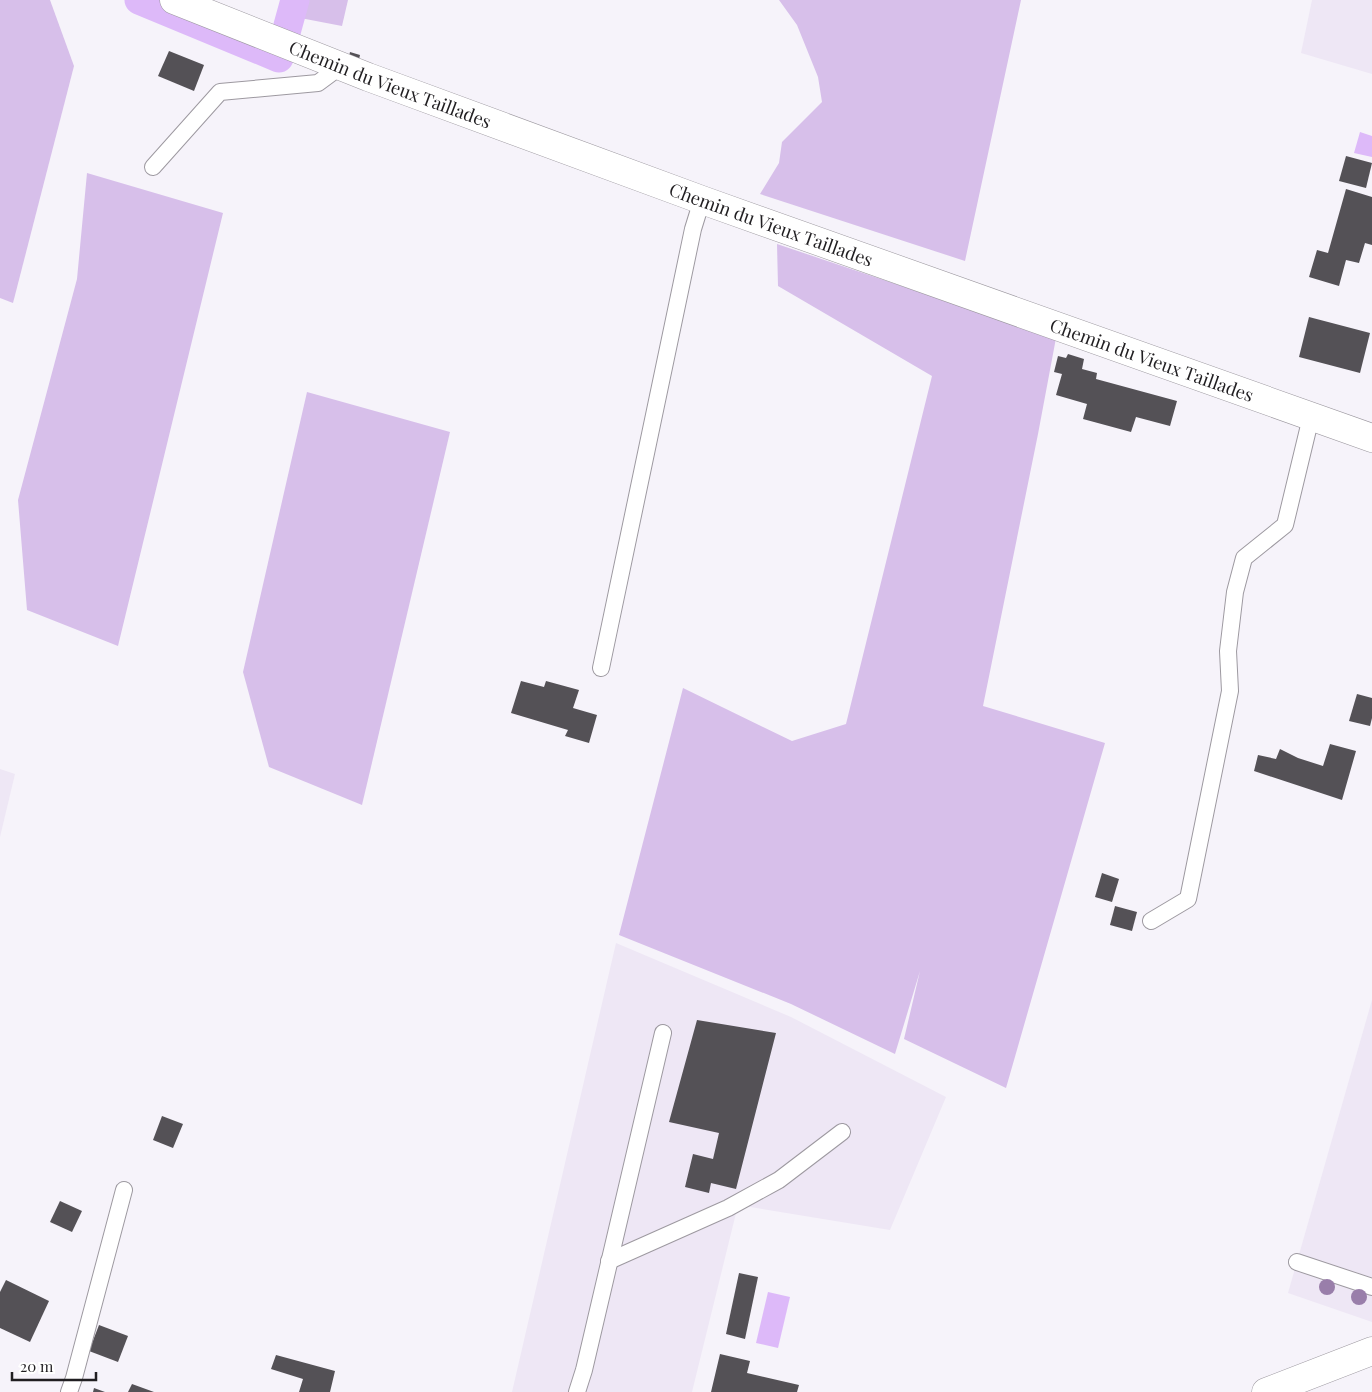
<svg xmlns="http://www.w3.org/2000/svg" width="1372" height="1392" viewBox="0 0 1372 1392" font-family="'Playfair Display',serif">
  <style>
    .built { fill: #eee7f5 }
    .green { fill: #d7bfea }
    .water { fill: #ddb9f9 }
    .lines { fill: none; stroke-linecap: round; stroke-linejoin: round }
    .canal { stroke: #ddb9f9; stroke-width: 29 }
    .building { fill: #545156 }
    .service-casing { stroke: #9d99a0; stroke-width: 18 }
    .minor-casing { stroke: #9d99a0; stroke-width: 29 }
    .service { stroke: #fff; stroke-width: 16 }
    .minor { stroke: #fff; stroke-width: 28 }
    .tree { fill: #997eaa }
    .labels { text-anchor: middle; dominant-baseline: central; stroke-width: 5; stroke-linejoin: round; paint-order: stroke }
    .street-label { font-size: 18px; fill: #201e21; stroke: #fff }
  </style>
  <rect width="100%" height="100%" fill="#f6f3fa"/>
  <g class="built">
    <path d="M1312 0H1372V74L1301 53Z"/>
    <path d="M0 769 15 774 0 837Z"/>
    <path d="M616 943 791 1017 946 1097 890 1230 738 1205 692 1392H512Z"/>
    <path d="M1372 1000V1322L1288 1293Z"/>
  </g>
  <g class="green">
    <path d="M0 0H50L74 66 13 303 0 298Z"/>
    <path d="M300 0H348L342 26 295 17Z"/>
    <path d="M779 0H1021L965 261 760 194 779 163 782 142 822 102 818 77 797 25Z"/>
    <path d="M87 173 223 213 118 646 27 610 18 500 77 279Z"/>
    <path d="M777 244 1056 338 1038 434 983 706 1105 743 1006 1088 904 1039 920 971 895 1054 791 1004 619 935 683 688 792 741 846 724 932 376 778 286Z"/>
    <path d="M307 392 450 432 362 805 269 767 243 672Z"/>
  </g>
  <g class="water">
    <path d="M1360 132 1372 136V157L1354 153Z"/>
    <path d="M768 1292 790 1297 778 1348 756 1343Z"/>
  </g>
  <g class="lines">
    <path class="canal" d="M139 0 279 58 295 0"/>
  </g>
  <g class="building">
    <path d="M169 51 204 65 194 91 158 76Z"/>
    <path d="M350 52 360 55 358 64 348 61Z"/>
    <path d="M1346 156 1372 163 1366 188 1339 181Z"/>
    <path d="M1346 189 1372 197V245L1365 243 1359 263 1346 260 1339 286 1309 277 1317 250 1328 253Z"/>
    <path d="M1309 317 1370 333 1360 373 1299 357Z"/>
    <path d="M1068 354 1084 359 1082 369 1097 373 1096 379 1177 401 1170 426 1136 417 1131 432 1083 419 1087 404 1056 395 1062 374 1054 372 1058 356 1066 358Z"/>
    <path d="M521 681 544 687 546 681 579 690 573 708 597 715 589 743 565 736 568 730 511 713Z"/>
    <path d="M1357 694 1372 698V718L1370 726 1349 721Z"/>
    <path d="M1330 744 1356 751 1342 800 1254 771 1258 755 1276 759 1280 749 1298 758 1323 766Z"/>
    <path d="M1102 873 1119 879 1112 902 1095 897Z"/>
    <path d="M1115 906 1137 912 1132 931 1110 925Z"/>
    <path d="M697 1020 776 1033 736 1189 711 1183 709 1193 685 1187 693 1154 713 1159 719 1133 669 1122Z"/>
    <path d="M162 1116 183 1124 173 1148 153 1140Z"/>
    <path d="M60 1201 82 1211 72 1232 50 1222Z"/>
    <path d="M739 1273 758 1277 745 1339 726 1334Z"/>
    <path d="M6 1280 49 1301 30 1342 0 1328V1292Z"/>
    <path d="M99 1325 128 1336 118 1362 89 1351Z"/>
    <path d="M720 1354 750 1361 747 1373 799 1385 797 1392H711Z"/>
    <path d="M276 1355 335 1371 330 1392H299L303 1379 271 1369Z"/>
    <path d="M132 1384 154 1392H128Z"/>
    <path d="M94 1388 105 1392H93Z"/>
  </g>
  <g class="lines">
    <defs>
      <g id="service">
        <path d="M153 167 220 92 318 83 341 66"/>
        <path d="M601 668 693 229 702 200"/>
        <path d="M1151 921 1188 899 1230 691 1228 651 1235 592 1244 558 1285 525 1311 417"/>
        <path d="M609 1261 728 1208 779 1180 842 1132"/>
        <path d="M1297 1262 1372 1287"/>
        <path d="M69 1392 74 1378 124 1190"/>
        <path d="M577 1392 584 1370 663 1033"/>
      </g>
      <g id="minor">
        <path id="s1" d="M174 0 368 77 702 200 1372 438"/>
        <path d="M1266 1392 1372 1351"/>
      </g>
    </defs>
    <use href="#service" class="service-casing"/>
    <use href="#minor" class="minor-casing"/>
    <use href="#service" class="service"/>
    <use href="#minor" class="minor"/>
  </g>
  <g class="tree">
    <circle cx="1327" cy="1287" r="8"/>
    <circle cx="1359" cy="1297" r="8"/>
  </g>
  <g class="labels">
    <g class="street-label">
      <text stroke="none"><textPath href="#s1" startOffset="232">Chemin du Vieux Taillades</textPath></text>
      <text stroke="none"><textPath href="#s1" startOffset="638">Chemin du Vieux Taillades</textPath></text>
      <text stroke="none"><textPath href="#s1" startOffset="1042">Chemin du Vieux Taillades</textPath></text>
    </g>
  </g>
  <path d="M12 1372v8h84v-8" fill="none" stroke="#201e21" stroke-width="2.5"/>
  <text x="20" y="1372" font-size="15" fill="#201e21" stroke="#ffffff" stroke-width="4" paint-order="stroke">20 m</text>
</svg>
